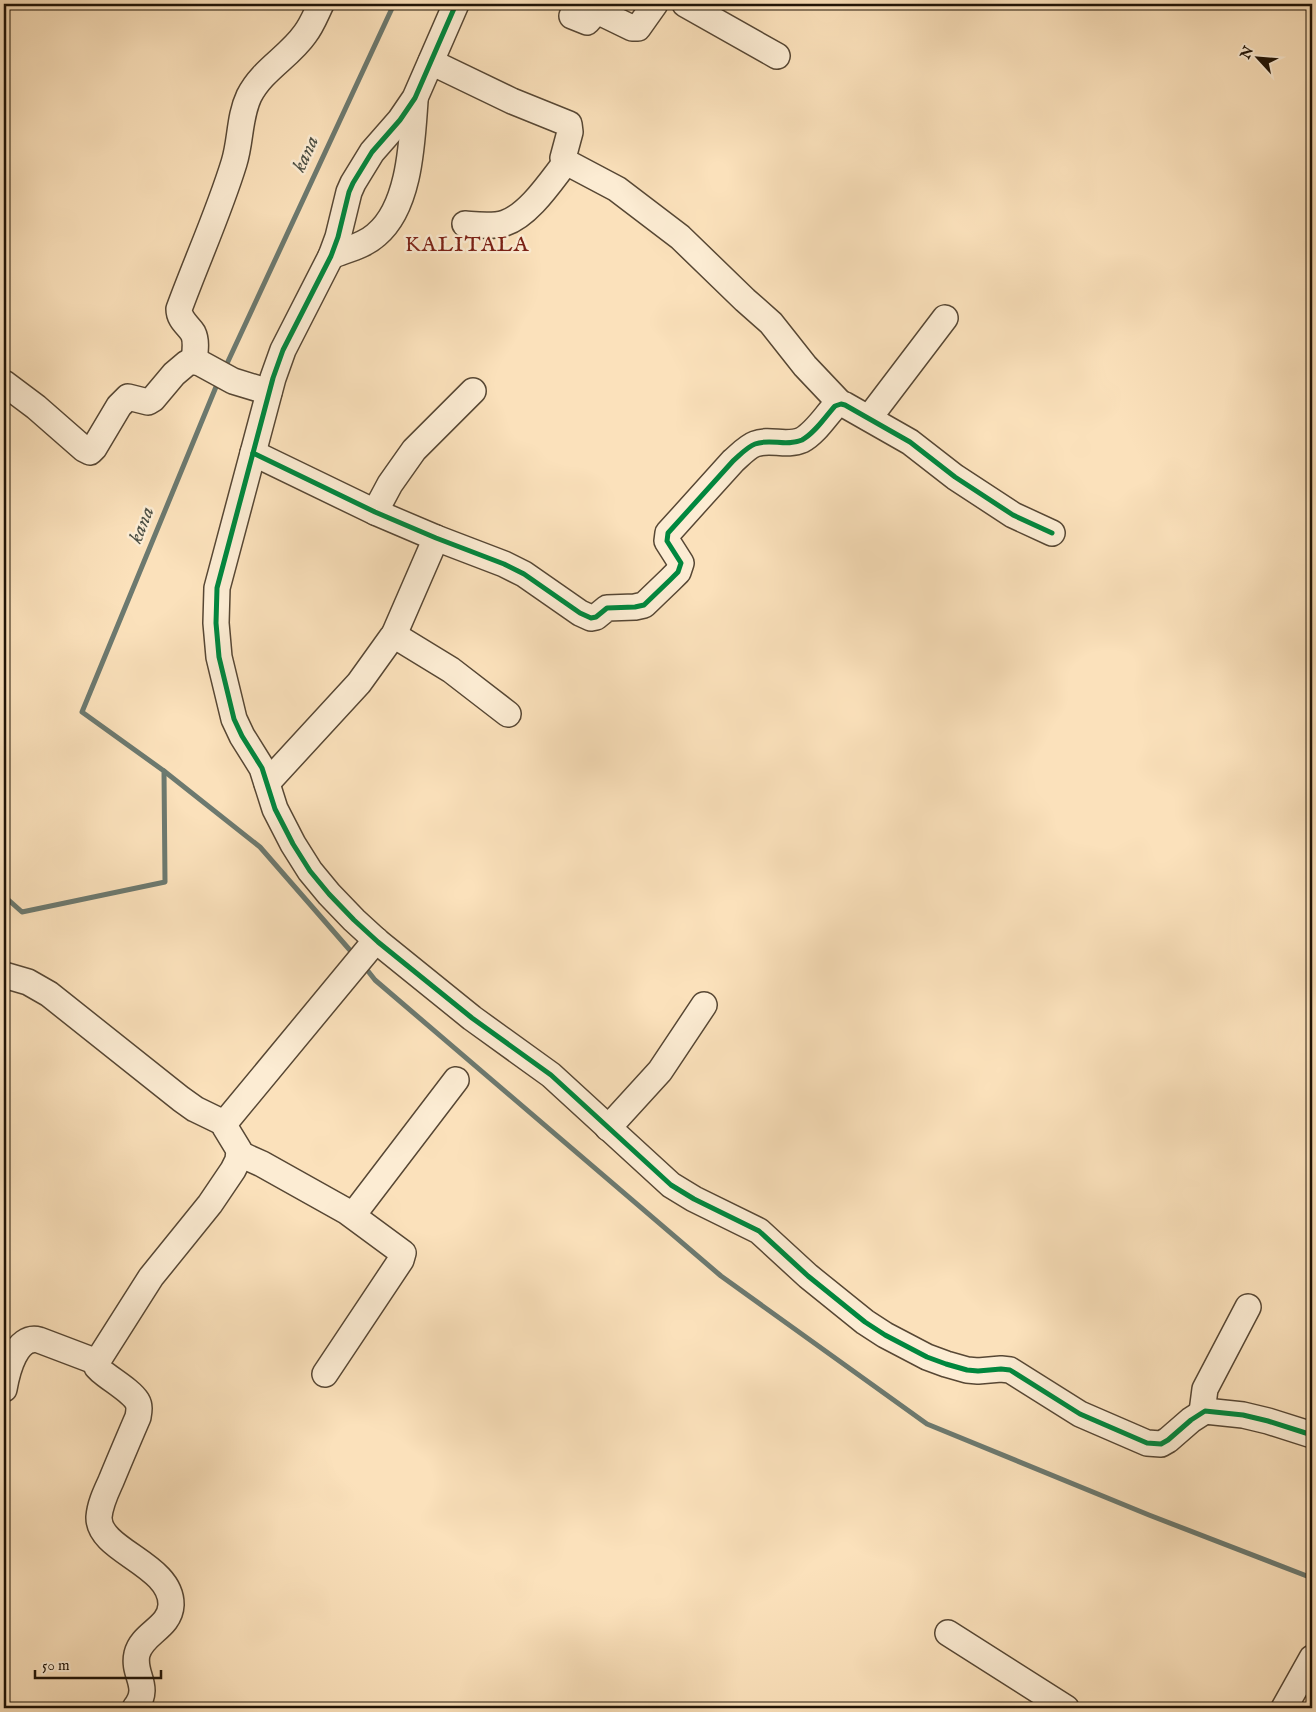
<svg xmlns="http://www.w3.org/2000/svg" width="1316" height="1712" viewBox="0 0 1316 1712" font-family="'IM FELL English',serif">
  <style>
    .lines { fill: none; stroke-linecap: round; stroke-linejoin: round }
    .stream { stroke: #6c796f; stroke-width: 5 }
    .minor-casing { stroke: #574734; stroke-width: 28 }
    .minor { stroke: #fcecd3; stroke-width: 25 }
    .cycleway-casing { stroke: #fcecd3; stroke-width: 8 }
    .cycleway { stroke: #00873e; stroke-width: 5 }
    .labels { text-anchor: middle; dominant-baseline: central; stroke-width: 5; stroke-linejoin: round; paint-order: stroke }
    .water-label { font-size: 21px; font-style: italic; fill: #4c4f44; stroke: #fcecd3 }
    .quarter-label { font-size: 22px; letter-spacing: 1px; fill: #7a1f14; stroke: #fcecd3 }
  </style>
  <rect width="100%" height="100%" fill="#fbe1bb"/>
  <filter id="stains"><feTurbulence type="fractalNoise" baseFrequency=".004" numOctaves="4"/><feColorMatrix values="0 0 0 0 .2 0 0 0 0 .09 0 0 0 0 .02 0 0 0 .5 -.17"/></filter>
  <radialGradient id="worn" r=".72"><stop offset=".6" stop-color="#630" stop-opacity="0"/><stop offset="1" stop-color="#630" stop-opacity=".3"/></radialGradient>
  <g class="lines">
    <g class="stream">
      <path d="M224 370 394 4"/>
      <path d="M164 771 260 847 355 956"/>
      <path d="M4 896 22 912 165 882 164 771 82 712 218 382"/>
      <path d="M364 966 375 980 721 1276 927 1424 1149 1515 1312 1578"/>
    </g>
    <defs>
      <g id="minor">
        <path d="M456 4 415 98 400 120 372 152 353 183 349 192 338 237 331 256 283 350 273 378 217 588 216 623 219 657 234 719 242 736 262 768 275 809 293 844 310 871 329 894 354 920 378 942 472 1018 551 1075 671 1185 694 1199 759 1231 808 1276 865 1322 885 1335 927 1357 946 1364 967 1370 978 1371 1001 1369 1010 1370 1080 1414 1147 1443 1161 1444 1168 1440 1191 1420 1205 1411 1243 1415 1268 1421 1312 1435"/>
        <path d="M685 4 777 56"/>
        <path d="M572 16 587 22 595 13 599 12 632 28H638L655 4"/>
        <path d="M431 62 512 101 569 124 570 132 563 158 566 162 617 189 680 237 745 300 771 323 805 366 841 404"/>
        <path d="M465 224C478 225 493 227 505 223 529 215 551 181 566 162"/>
        <path d="M331 256C345 250 364 246 376 235 410 207 412 142 415 101"/>
        <path d="M194 361C195 352 197 341 193 333 188 325 179 320 179 309 197 260 219 212 234 163 241 141 239 117 249 96 262 70 289 57 305 34 312 25 316 14 321 4"/>
        <path d="M4 383 36 407 84 449 90 452 94 448 119 406 128 397 148 402 153 399 174 374 187 363 192 361 200 363 233 381 269 392"/>
        <path d="M869 418 945 318"/>
        <path d="M253 453 375 512 436 538 504 564 524 574 580 613 591 618 596 617 607 608 635 607 644 605 670 580 678 572 681 563 667 541 668 533 733 461C740 455 747 447 755 444 770 438 786 447 802 440 815 433 825 417 835 406L841 404 845 405 910 442 955 477 1013 515 1052 533"/>
        <path d="M375 512 390 484 414 450 473 391"/>
        <path d="M393 637 436 538"/>
        <path d="M267 783 359 683 392 637H397L451 670 508 714"/>
        <path d="M4 975 28 982 49 994 181 1099 195 1109 226 1124"/>
        <path d="M608 1128 660 1071 704 1005"/>
        <path d="M240 1154 262 1164 346 1211 403 1253 401 1260 325 1374"/>
        <path d="M353 1215 456 1080"/>
        <path d="M4 1389C7 1372 16 1334 39 1340L97 1362"/>
        <path d="M1202 1412 1205 1389 1248 1307"/>
        <path d="M948 1633 1066 1708"/>
        <path d="M135 1708C152 1686 132 1675 137 1654 142 1633 170 1628 171 1605 172 1564 98 1551 99 1517 100 1504 106 1492 111 1481 120 1459 129 1438 138 1417 139 1411 140 1406 137 1401 131 1391 110 1379 101 1371L97 1367V1362L151 1277 210 1204 233 1170 238 1160 239 1150 225 1127 228 1119 376 940"/>
        <path d="M1284 1708 1312 1658"/>
      </g>
    </defs>
    <use href="#minor" class="minor-casing"/>
    <use href="#minor" class="minor"/>
    <defs>
      <g id="cycleway">
        <path d="M456 4 415 98 400 120 372 152 353 183 349 192 338 237 331 256 283 350 273 378 217 588 216 623 219 657 234 719 242 736 262 768 275 809 293 844 310 871 329 894 354 920 378 942 472 1018 551 1075 671 1185 694 1199 759 1231 808 1276 865 1322 885 1335 927 1357 946 1364 967 1370 978 1371 1001 1369 1010 1370 1080 1414 1147 1443 1161 1444 1168 1440 1191 1420 1205 1411 1243 1415 1268 1421 1312 1435"/>
        <path d="M253 453 375 512 436 538 504 564 524 574 580 613 591 618 596 617 607 608 635 607 644 605 670 580 678 572 681 563 667 541 668 533 733 461C740 455 747 447 755 444 770 438 786 447 802 440 815 433 825 417 835 406L841 404 845 405 910 442 955 477 1013 515 1052 533"/>
      </g>
    </defs>
    <use href="#cycleway" class="cycleway-casing"/>
    <use href="#cycleway" class="cycleway"/>
  </g>
  <g class="labels">
    <g class="water-label">
      <text transform="translate(306 154) rotate(-65)">kana</text>
      <text transform="translate(142 525) rotate(-68)">kana</text>
    </g>
    <g class="quarter-label">
      <text x="467" y="245">KALITALA</text>
    </g>
  </g>
  <rect width="1316" height="1712" fill="none" stroke="#fbe1bb" stroke-width="20"/>
  <rect x="5" y="5" width="1306" height="1702" fill="none" stroke="#201407" stroke-width="2.5"/>
  <rect x="10" y="10" width="1296" height="1692" fill="none" stroke="#201407"/>
  <g transform="translate(1258 58) rotate(296)" stroke="#fcecd3" stroke-width="4" paint-order="stroke">
  <path d="M0-4L9 19L0 12L-9 19Z" fill="#201407"/>
  <text y="-8" font-size="14" font-weight="bold" text-anchor="middle" fill="#201407">N</text>
  </g>
  <path d="M35 1670v8h126v-8" fill="none" stroke="#201407" stroke-width="2.5"/>
  <text x="42" y="1670" font-size="15" fill="#201407" stroke="#fcecd3" stroke-width="4" paint-order="stroke">50 m</text>
  <rect width="100%" height="100%" filter="url(#stains)"/>
  <rect width="100%" height="100%" fill="url(#worn)"/>
</svg>
